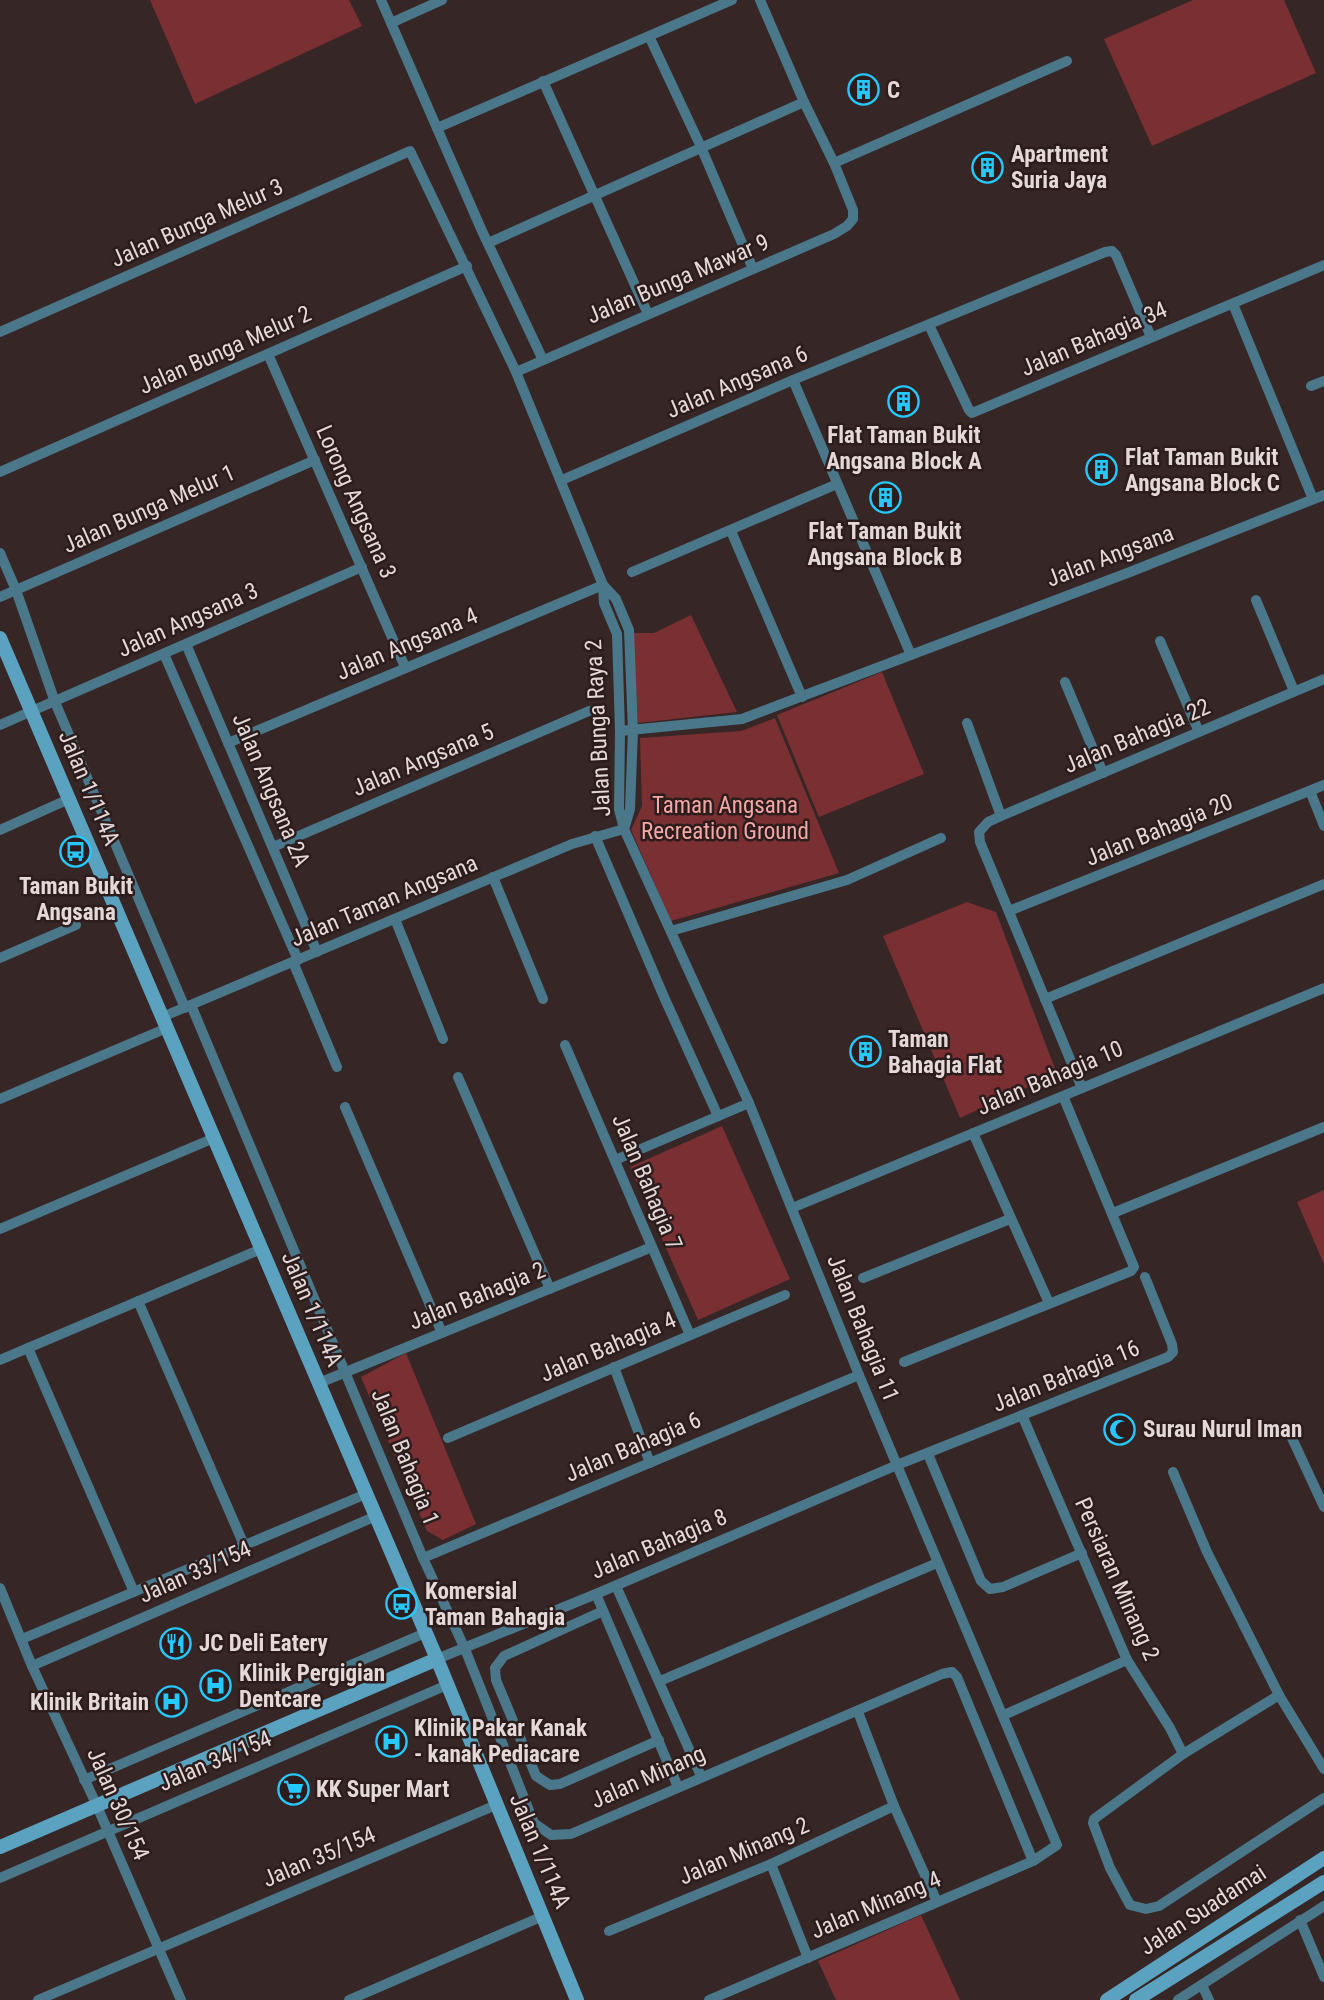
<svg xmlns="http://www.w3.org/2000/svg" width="1324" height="2000" viewBox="0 0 1324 2000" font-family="'Roboto Condensed',sans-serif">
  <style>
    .green { fill: #7a2f33 }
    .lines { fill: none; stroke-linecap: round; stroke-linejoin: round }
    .street { stroke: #4b778a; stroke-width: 10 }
    .secondary { stroke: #5aa2c0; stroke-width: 14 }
    .labels { text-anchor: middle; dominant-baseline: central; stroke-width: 5; stroke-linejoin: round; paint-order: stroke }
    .poi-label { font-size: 23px; font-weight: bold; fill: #e4d9d8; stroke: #2c1c1c; text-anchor: start }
    .street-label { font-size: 23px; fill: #e4d9d8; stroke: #2c1c1c }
    .park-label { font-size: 23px; fill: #f5a7a6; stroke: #2c1c1c }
  </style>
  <rect width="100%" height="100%" fill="#362625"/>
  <g class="green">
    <path d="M150 0H349L362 26 195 104Z"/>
    <path d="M1193 0H1284L1316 73 1152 146 1104 39Z"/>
    <path d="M691 615 737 712 638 723 633 633H654Z"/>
    <path d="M882 672 924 774 819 817 777 715Z"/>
    <path d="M775 718 839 873 671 921 631 830 642 806 640 738 741 731Z"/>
    <path d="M967 902 996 912 1057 1074 960 1118 883 936Z"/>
    <path d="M722 1126 790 1279 698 1320 630 1167Z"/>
    <path d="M1324 1190V1264L1297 1202Z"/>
    <path d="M406 1353 476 1524 443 1540 427 1531 361 1377Z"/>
    <path d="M921 1915 960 2000H836L818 1961Z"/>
  </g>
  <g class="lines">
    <g class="street">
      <path d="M381 0 482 231 543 360"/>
      <path d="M391 23 442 0"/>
      <path d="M649 36 701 147 753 269"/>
      <path d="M543 81 648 314"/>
      <path d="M437 128 732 0"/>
      <path d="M834 163 1067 61"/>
      <path d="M488 243 804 102"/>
      <path d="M1233 304 1313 499"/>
      <path d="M929 325 969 410 972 413 1324 265"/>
      <path d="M0 332 410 151 516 372 603 585 604 603 617 634 620 731 619 809 624 829 749 1103 859 1375 1057 1845 1033 1861 709 2000"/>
      <path d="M268 354 405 667"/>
      <path d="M516 372 834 234 847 226 853 219V210L834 163 804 102 760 0"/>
      <path d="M793 380 911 655"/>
      <path d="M1311 386 1324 381"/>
      <path d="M0 472 467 266"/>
      <path d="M562 480 793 380 1105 252 1112 251 1116 255 1151 337"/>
      <path d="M731 531 802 697"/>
      <path d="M0 553 16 590 55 702 185 1008"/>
      <path d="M632 572 837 484"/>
      <path d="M603 585 616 599 629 630 633 730 630 809 625 826"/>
      <path d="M0 597 315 460"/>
      <path d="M1256 600 1294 691"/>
      <path d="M1160 641 1199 732"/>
      <path d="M186 644 317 952"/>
      <path d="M164 654 298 960"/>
      <path d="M1065 682 1103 773"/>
      <path d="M967 723 1001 816"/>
      <path d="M0 725 362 567"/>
      <path d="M620 731 742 719 1130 572 1324 495"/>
      <path d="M228 743 603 585"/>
      <path d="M1310 791 1324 826"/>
      <path d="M0 830 69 799"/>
      <path d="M595 836 664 997 718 1116"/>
      <path d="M273 847 589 711"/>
      <path d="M493 877 543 999"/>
      <path d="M1009 911 1324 785"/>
      <path d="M395 919 443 1039"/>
      <path d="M671 931 847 880 941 838"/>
      <path d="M0 958 76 925"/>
      <path d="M293 962 337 1067"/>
      <path d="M1045 999 1324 884"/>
      <path d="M191 1005 423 1558 465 1649 534 1823 551 1835 571 1834 942 1674 952 1672 957 1677 1033 1861"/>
      <path d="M162 1017 572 844 624 829"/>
      <path d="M565 1045 690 1335"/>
      <path d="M458 1077 550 1289"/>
      <path d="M1082 1088 980 842 979 832 988 822 1001 816 1324 679"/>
      <path d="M0 1099 167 1028"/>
      <path d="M345 1107 442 1333"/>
      <path d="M973 1133 1049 1303"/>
      <path d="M615 1160 749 1103"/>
      <path d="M792 1208 1324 988"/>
      <path d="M1113 1213 1324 1127"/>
      <path d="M0 1229 214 1138"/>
      <path d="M863 1278 1010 1219"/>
      <path d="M138 1301 244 1545"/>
      <path d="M28 1348 134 1592"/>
      <path d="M0 1360 261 1249"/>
      <path d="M904 1362 1131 1271 1134 1267 1063 1096"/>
      <path d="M614 1367 650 1463"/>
      <path d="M319 1383 652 1247"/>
      <path d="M1022 1415 1127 1660 1170 1728 1183 1754"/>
      <path d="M1291 1436 1324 1507"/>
      <path d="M448 1438 785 1295"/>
      <path d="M928 1454 981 1581 990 1589 1003 1587 1082 1553"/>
      <path d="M1173 1472 1207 1552 1279 1695 1324 1769"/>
      <path d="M423 1558 859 1375"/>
      <path d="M616 1586 701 1776"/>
      <path d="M0 1588 32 1666 97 1806 181 2000"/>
      <path d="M596 1594 678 1787"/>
      <path d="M603 1611 504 1656 495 1668 496 1680 536 1776 550 1785 560 1784 659 1740"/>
      <path d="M22 1639 366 1494"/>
      <path d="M437 1659 596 1594 897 1465 1168 1357 1173 1352 1172 1344 1145 1277"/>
      <path d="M32 1666 376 1516"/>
      <path d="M660 1681 937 1563"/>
      <path d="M1279 1695 1183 1754 1094 1819 1093 1823 1110 1868 1130 1905 1146 1909 1159 1906 1324 1798"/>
      <path d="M858 1712 894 1806 937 1902"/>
      <path d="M1004 1715 1127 1660"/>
      <path d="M84 1780 425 1633"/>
      <path d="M771 1864 808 1958"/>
      <path d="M0 1878 447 1685"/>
      <path d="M1300 1920 1324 1977"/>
      <path d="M609 1931 771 1864 894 1806"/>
      <path d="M1202 1985 1209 2000"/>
      <path d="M38 2000 496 1805"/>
      <path d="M349 2000 543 1916"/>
      <path d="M1178 2000 1324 1906"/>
    </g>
    <g class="secondary">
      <path d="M0 638 437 1659 577 2000"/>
      <path d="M0 1847 437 1659"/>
      <path d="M1107 2000 1324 1858"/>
      <path d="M1136 2000 1324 1882"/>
    </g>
  </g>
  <defs>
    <symbol id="building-ring" viewBox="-11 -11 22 22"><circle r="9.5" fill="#2c1c1c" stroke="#26c9fe" stroke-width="1.5"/><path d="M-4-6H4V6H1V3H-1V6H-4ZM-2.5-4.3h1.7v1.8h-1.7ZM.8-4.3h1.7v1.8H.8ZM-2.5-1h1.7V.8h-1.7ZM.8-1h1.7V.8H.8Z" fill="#26c9fe"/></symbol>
    <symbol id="bus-ring" viewBox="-11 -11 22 22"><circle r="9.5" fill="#2c1c1c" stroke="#26c9fe" stroke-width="1.5"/><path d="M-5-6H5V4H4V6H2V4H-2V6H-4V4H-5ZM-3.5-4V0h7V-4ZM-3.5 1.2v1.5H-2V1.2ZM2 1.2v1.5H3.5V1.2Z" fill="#26c9fe"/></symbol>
    <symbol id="mosque-ring" viewBox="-11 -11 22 22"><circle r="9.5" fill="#2c1c1c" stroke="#26c9fe" stroke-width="1.5"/><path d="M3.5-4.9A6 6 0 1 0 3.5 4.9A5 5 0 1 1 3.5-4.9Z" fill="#26c9fe"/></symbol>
    <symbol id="restaurant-ring" viewBox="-11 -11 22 22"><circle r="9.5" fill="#2c1c1c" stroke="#26c9fe" stroke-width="1.5"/><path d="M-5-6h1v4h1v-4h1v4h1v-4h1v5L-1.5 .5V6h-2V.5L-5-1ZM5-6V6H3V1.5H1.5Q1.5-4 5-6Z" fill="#26c9fe"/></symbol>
    <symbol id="hospital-ring" viewBox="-11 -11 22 22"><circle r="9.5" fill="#2c1c1c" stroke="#26c9fe" stroke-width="1.5"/><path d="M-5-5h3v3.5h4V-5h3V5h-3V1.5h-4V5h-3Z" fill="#26c9fe"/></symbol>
    <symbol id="supermarket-ring" viewBox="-11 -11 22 22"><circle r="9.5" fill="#2c1c1c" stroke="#26c9fe" stroke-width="1.5"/><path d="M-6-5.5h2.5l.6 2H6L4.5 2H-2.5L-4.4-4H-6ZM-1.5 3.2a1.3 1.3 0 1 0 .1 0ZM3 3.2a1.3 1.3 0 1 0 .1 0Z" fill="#26c9fe"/></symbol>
  </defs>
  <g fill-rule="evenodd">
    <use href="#building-ring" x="846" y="72" width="35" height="35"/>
    <use href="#building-ring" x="970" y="150" width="35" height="35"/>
    <use href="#building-ring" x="886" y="384" width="35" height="35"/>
    <use href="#building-ring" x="1084" y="452" width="35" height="35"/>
    <use href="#building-ring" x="868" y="480" width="35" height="35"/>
    <use href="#bus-ring" x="58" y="834" width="35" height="35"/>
    <use href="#building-ring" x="848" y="1034" width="35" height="35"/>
    <use href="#mosque-ring" x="1102" y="1412" width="35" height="35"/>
    <use href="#bus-ring" x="384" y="1586" width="35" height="35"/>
    <use href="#restaurant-ring" x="158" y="1626" width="35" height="35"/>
    <use href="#hospital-ring" x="198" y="1668" width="35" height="35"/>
    <use href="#hospital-ring" x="154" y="1684" width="35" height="35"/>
    <use href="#hospital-ring" x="374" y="1724" width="35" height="35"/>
    <use href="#supermarket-ring" x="276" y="1772" width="35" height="35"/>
  </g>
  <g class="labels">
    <g class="poi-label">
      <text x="887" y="90">C</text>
      <text x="1011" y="154">Apartment<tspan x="1011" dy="26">Suria Jaya</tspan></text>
      <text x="904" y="435" text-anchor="middle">Flat Taman Bukit<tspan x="904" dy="26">Angsana Block A</tspan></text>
      <text x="1125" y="457">Flat Taman Bukit<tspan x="1125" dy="26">Angsana Block C</tspan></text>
      <text x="885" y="531" text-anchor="middle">Flat Taman Bukit<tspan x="885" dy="26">Angsana Block B</tspan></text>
      <text x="76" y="886" text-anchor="middle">Taman Bukit<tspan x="76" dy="26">Angsana</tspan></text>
      <text x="888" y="1039">Taman<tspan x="888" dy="26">Bahagia Flat</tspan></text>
      <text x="1143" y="1429">Surau Nurul Iman</text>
      <text x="425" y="1591">Komersial<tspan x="425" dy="26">Taman Bahagia</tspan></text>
      <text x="199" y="1643">JC Deli Eatery</text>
      <text x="239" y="1673">Klinik Pergigian<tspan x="239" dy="26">Dentcare</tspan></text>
      <text x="149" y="1702" text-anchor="end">Klinik Britain</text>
      <text x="414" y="1728">Klinik Pakar Kanak<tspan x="414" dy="26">- kanak Pediacare</tspan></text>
      <text x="316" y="1789">KK Super Mart</text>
    </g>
    <g class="street-label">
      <text transform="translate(197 223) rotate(-24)">Jalan Bunga Melur 3</text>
      <text transform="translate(678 279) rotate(-23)">Jalan Bunga Mawar 9</text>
      <text transform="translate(1094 339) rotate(-23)">Jalan Bahagia 34</text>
      <text transform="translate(225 350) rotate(-24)">Jalan Bunga Melur 2</text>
      <text transform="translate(737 382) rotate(-23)">Jalan Angsana 6</text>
      <text transform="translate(356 502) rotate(66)">Lorong Angsana 3</text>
      <text transform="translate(149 509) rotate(-24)">Jalan Bunga Melur 1</text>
      <text transform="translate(1110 556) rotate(-21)">Jalan Angsana</text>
      <text transform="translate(188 620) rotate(-24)">Jalan Angsana 3</text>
      <text transform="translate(407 644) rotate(-23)">Jalan Angsana 4</text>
      <text transform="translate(598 728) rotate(-93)">Jalan Bunga Raya 2</text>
      <text transform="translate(1137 736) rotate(-23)">Jalan Bahagia 22</text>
      <text transform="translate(423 760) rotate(-23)">Jalan Angsana 5</text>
      <text transform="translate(89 788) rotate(67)">Jalan 1/114A</text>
      <text transform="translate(271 790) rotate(67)">Jalan Angsana 2A</text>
      <text transform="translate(1159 830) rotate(-22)">Jalan Bahagia 20</text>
      <text transform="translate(384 901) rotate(-23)">Jalan Taman Angsana</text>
      <text transform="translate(1050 1078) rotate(-23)">Jalan Bahagia 10</text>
      <text transform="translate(647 1182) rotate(67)">Jalan Bahagia 7</text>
      <text transform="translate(477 1296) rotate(-22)">Jalan Bahagia 2</text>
      <text transform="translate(312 1309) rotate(67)">Jalan 1/114A</text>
      <text transform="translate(863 1328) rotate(68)">Jalan Bahagia 11</text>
      <text transform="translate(608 1347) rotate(-23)">Jalan Bahagia 4</text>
      <text transform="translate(1066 1376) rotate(-22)">Jalan Bahagia 16</text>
      <text transform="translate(633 1447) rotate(-23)">Jalan Bahagia 6</text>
      <text transform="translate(405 1457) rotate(68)">Jalan Bahagia 1</text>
      <text transform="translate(659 1544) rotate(-23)">Jalan Bahagia 8</text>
      <text transform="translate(195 1572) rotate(-24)">Jalan 33/154</text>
      <text transform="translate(1117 1579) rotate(66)">Persiaran Minang 2</text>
      <text transform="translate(215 1761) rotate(-23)">Jalan 34/154</text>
      <text transform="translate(648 1777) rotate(-24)">Jalan Minang</text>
      <text transform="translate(118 1804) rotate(66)">Jalan 30/154</text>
      <text transform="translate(540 1851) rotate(67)">Jalan 1/114A</text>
      <text transform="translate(744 1851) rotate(-23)">Jalan Minang 2</text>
      <text transform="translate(319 1857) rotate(-23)">Jalan 35/154</text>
      <text transform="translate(876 1905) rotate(-23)">Jalan Minang 4</text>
      <text transform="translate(1203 1910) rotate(-33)">Jalan Suadamai</text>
    </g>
    <g class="park-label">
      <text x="725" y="805">Taman Angsana<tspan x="725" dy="26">Recreation Ground</tspan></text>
    </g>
  </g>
</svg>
